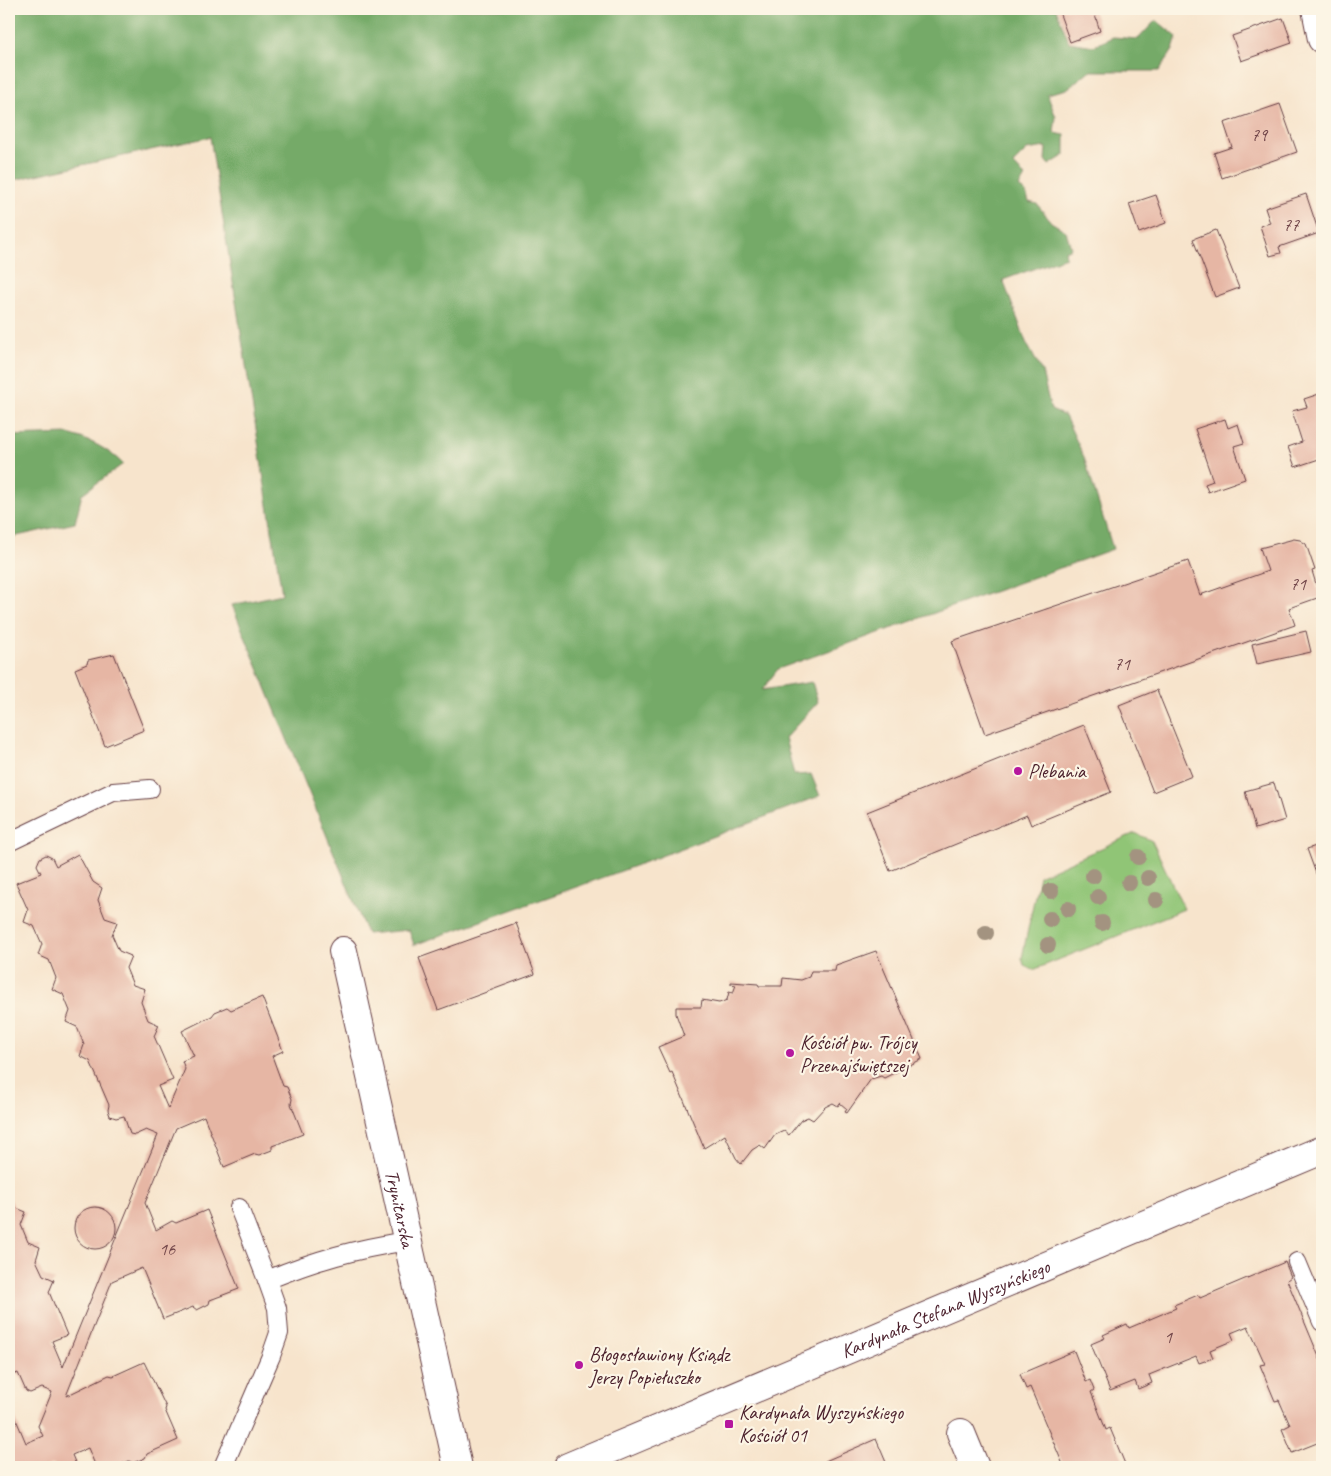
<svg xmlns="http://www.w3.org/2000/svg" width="1331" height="1476" viewBox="0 0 1331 1476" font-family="Caveat,sans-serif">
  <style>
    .green { fill: #90c576; stroke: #6d7250 }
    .forest { fill: #74aa67; stroke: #5f6449 }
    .building { fill: #e6b6a4 }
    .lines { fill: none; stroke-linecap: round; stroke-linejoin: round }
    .service-casing { stroke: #643d43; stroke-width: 20 }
    .minor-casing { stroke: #643d43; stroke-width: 30 }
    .service { stroke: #fff; stroke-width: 18 }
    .minor { stroke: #fff; stroke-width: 28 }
    .tree { fill: #a39380 }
    .poi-dot { fill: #b5179e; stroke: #fcf5e5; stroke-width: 2 }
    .labels { text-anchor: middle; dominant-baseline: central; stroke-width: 4.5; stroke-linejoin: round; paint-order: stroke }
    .number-label { font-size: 18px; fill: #714549 }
    .poi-label { font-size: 20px; fill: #4a1f2b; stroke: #fcf5e5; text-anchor: start }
    .street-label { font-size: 20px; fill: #4a1f2b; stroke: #fcf5e5 }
  </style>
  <rect width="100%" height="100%" fill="#fcf5e5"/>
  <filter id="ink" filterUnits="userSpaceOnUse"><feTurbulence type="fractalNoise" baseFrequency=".02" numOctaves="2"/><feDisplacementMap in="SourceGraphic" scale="10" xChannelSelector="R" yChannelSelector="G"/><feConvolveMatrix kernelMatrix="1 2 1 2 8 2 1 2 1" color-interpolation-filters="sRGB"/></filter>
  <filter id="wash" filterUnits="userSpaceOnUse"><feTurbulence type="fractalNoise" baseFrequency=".0096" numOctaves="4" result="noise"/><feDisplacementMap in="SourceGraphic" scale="20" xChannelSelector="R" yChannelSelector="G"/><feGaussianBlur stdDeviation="1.12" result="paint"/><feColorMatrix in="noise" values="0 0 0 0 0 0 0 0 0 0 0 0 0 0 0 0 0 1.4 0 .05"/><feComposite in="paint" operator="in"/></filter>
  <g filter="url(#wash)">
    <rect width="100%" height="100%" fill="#f7e4cc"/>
    <path class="green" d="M1135 833 1152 841 1184 909 1033 970 1024 965 1022 958 1039 876Z"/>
    <g class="forest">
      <path d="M9 9H1056L1069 42 1094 46 1113 37 1138 39 1156 20 1177 37 1173 50 1159 71H1089L1067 89 1047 94 1056 117 1054 133 1065 135V155L1049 165 1045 160 1046 147 1027 150 1013 164 1025 177 1019 187 1026 193 1029 202 1037 204 1051 222 1066 231 1071 248 1065 251 1066 257 1003 280 1026 342 1042 372 1051 410 1065 416 1084 457 1113 549 778 669 762 690 812 682 818 702 785 738 794 775 811 774 820 796 624 870 414 945 409 930 367 934 232 605 282 594 210 137 9 181Z"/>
      <path d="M68 434C90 440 107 448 123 464L82 494 75 523 17 536 9 542V436Z"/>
    </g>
    <g id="blocks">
      <g class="building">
        <path d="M1058 9H1093L1100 31 1070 42Z"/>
        <path d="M1283 18 1292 43 1241 61 1232 36Z"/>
        <path d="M1280 104 1297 152 1222 178 1214 153 1232 147 1224 123Z"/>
        <path d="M1306 194 1319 233 1279 247 1281 253 1270 256 1260 226 1270 223 1265 208Z"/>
        <path d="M1156 195 1166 223 1139 233 1129 204Z"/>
        <path d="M1216 230 1239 288 1215 297 1193 239Z"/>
        <path d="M1319 394 1322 402V458L1295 467 1288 447 1302 442 1292 411 1307 407 1304 399Z"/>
        <path d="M1225 419 1228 428 1238 424 1244 443 1234 446 1245 479 1208 492 1205 484 1213 481 1195 429Z"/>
        <path d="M1294 539 1300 540 1306 544 1315 570 1312 571 1320 597 1289 608 1295 625 985 734 952 641 1188 561 1200 595 1268 571 1260 548Z"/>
        <path d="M1306 631 1311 652 1257 664 1252 644Z"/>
        <path d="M114 654 144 730 105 746 75 669 87 664 88 660Z"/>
        <path d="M1157 690 1192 776 1153 792 1119 705Z"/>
        <path d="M1084 725 1111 792 1031 825 1027 815 890 871 867 812Z"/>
        <path d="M1274 783 1285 820 1255 829 1245 791Z"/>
        <path d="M1322 844V890L1307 849Z"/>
        <path d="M78 854 93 882 102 888 98 900 105 918 117 922 112 935 119 951 131 956 126 968 133 985 145 989 141 1002 148 1020 159 1025 154 1036 173 1080 158 1086 168 1109 185 1069 182 1061 194 1056 182 1031 212 1016 215 1012 227 1007 231 1010 262 997 283 1051 272 1056 283 1086 287 1087 292 1099 291 1104 303 1134 272 1146V1150L259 1155 255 1154 224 1167 204 1116 176 1128 145 1203 156 1230 172 1221 176 1223 207 1210 239 1289 210 1300 209 1304 197 1310 193 1307 163 1319 142 1268 112 1281 66 1396 109 1375 113 1376 144 1362 166 1407 165 1410 178 1440 147 1454 145 1458 133 1463 129 1461 114 1467H96L88 1448 72 1455 77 1467H55L54 1464 46 1467H9V1419L15 1417 26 1443 43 1436 38 1426 52 1392 42 1388 30 1393 26 1391 18 1373 9 1376V1196L14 1207 26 1212 21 1225 28 1242 40 1247 36 1260 43 1275 54 1280 49 1292 67 1335 52 1341 63 1367 158 1135 146 1130 135 1135 130 1134 124 1116 116 1118 110 1116 108 1110 109 1105 90 1061 80 1056 84 1045 77 1027 66 1022 70 1011 63 994 52 989 56 978 49 960 38 955 42 944 34 926 24 922 28 910 16 883 41 873 37 865 40 858 46 855 52 858 56 866Z"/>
        <path d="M516 923 535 974 438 1010 419 958Z"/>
        <path d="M876 951 922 1059 884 1078 881 1076 871 1079 847 1113 845 1112 847 1109 840 1103 838 1106 833 1103 825 1107 813 1120 808 1117 801 1120 789 1135 784 1131 775 1135 765 1149 760 1145 752 1150 741 1164 736 1158 725 1135 704 1148 672 1072 670 1073 658 1047 684 1036 676 1014V1007H701L702 1000 719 1003 727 1000 729 992 733 993 736 985 731 984V982L758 984 759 986H782L783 978 801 980 809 977 811 971H835L836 965Z"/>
        <circle cx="95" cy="1228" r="21"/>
        <path d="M1285 1262 1291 1277 1287 1280 1322 1364V1441L1292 1453 1282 1429 1290 1425 1279 1400 1275 1401 1260 1365 1265 1364 1248 1326 1231 1333 1234 1340 1210 1350 1213 1358 1199 1363 1196 1356 1149 1375 1152 1383 1138 1389 1135 1381 1110 1391 1091 1344 1105 1338 1103 1335 1127 1324 1129 1328 1176 1308 1174 1305 1198 1295 1200 1298Z"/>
        <path d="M1074 1351 1086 1382 1090 1380 1094 1390 1091 1392 1106 1430 1110 1428 1125 1464 1121 1465 1122 1467H1064L1030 1387 1026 1389 1020 1374Z"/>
        <path d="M876 1439 888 1467H810L823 1462Z"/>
      </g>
    </g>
  </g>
  <g filter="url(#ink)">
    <use href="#blocks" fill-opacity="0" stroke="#643d43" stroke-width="1"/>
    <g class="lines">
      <defs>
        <g id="service">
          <path d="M9 842 113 792 150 789"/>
          <path d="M239 1208 267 1280"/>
          <path d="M1297 1262 1322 1322"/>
          <path d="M223 1467 271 1356 279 1333 277 1308 267 1280C315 1260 356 1249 407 1241"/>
        </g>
        <g id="minor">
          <path d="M1316 9 1322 39"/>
          <path id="s1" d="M343 951 458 1467"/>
          <path d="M961 1433 975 1467"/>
          <path id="s2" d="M568 1467 1322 1150"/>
        </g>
      </defs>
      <use href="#service" class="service-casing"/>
      <use href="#minor" class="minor-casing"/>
      <use href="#service" class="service"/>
      <use href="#minor" class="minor"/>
    </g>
    <g class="tree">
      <circle cx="1138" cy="857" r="8"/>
      <circle cx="1093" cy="876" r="8"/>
      <circle cx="1148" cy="878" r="8"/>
      <circle cx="1129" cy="883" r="8"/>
      <circle cx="1051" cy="891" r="8"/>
      <circle cx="1098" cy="897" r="8"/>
      <circle cx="1156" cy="900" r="8"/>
      <circle cx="1068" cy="909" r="8"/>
      <circle cx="1050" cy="919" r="8"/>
      <circle cx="1102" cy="923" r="8"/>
      <circle cx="986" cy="933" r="8"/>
      <circle cx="1048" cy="945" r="8"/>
    </g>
  </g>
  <g class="poi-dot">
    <circle cx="1018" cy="771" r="5"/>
    <circle cx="790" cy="1053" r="5"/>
    <circle cx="579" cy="1365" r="5"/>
    <rect x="724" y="1419" width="10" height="10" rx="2.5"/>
  </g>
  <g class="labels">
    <g class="number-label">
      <text x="1259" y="135">79</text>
      <text x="1291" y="225">77</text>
      <text x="1298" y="584">71</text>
      <text x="1122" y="664">71</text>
      <text x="167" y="1249">16</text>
      <text x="1168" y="1337">1</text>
    </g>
    <g class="poi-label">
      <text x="1028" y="771">Plebania</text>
      <text x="800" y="1042">Kościół pw. Trójcy<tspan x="800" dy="23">Przenajświętszej</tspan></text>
      <text x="589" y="1354">Błogosławiony Ksiądz<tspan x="589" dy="23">Jerzy Popiełuszko</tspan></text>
      <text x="739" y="1412">Kardynała Wyszyńskiego<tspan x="739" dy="23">Kościół 01</tspan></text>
    </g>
    <g class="street-label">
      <text stroke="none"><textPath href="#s1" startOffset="264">Trynitarska</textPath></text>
      <text stroke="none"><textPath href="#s2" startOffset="409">Kardynała Stefana Wyszyńskiego</textPath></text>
    </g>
  </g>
  <rect width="1331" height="1476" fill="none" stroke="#fcf5e5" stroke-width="30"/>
</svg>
